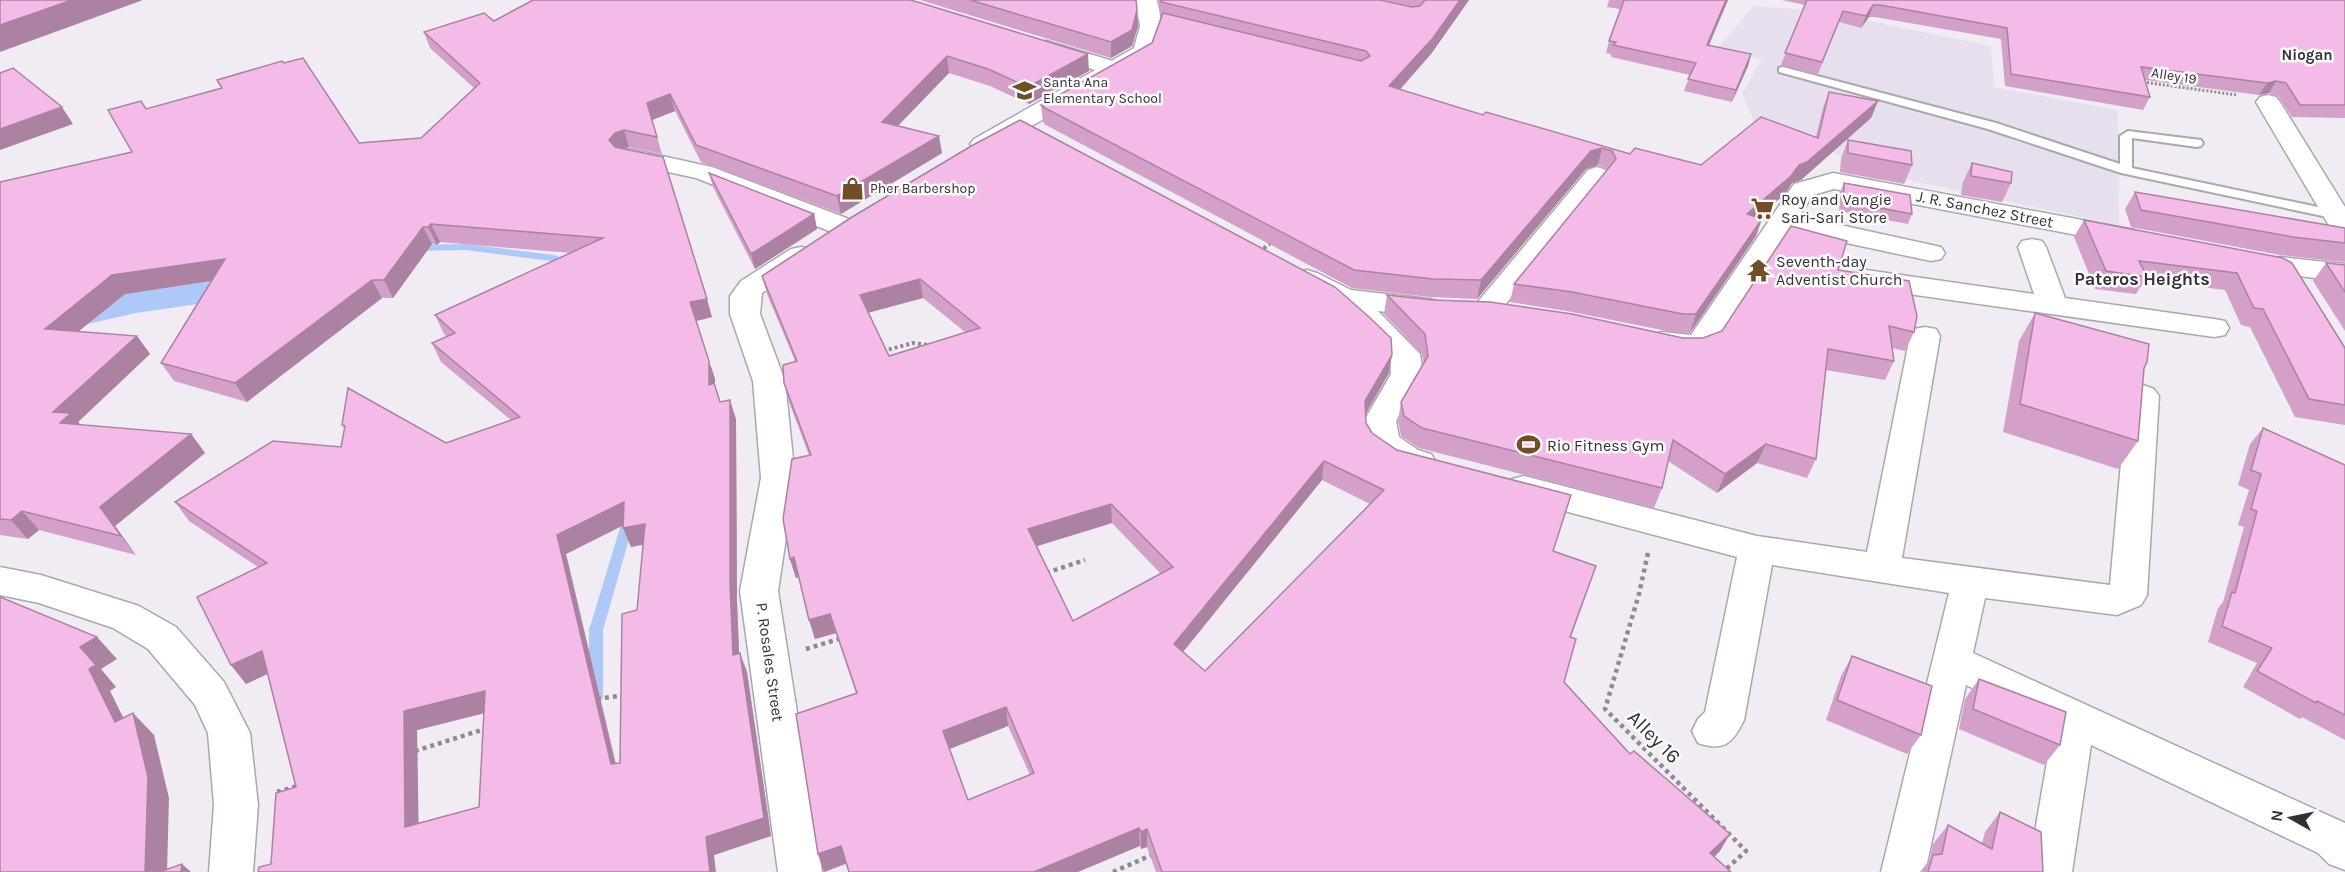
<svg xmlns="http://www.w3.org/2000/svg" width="2345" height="872" viewBox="0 0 2345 872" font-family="Karla,sans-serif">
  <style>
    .built { fill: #e7dfed }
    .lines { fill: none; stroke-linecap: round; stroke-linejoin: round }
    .stream { fill: #aec9f7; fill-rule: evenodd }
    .river { fill: #aec9f7; fill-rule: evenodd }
    .service-casing { stroke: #aba7ae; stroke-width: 4 }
    .minor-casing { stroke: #aba7ae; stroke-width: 3 }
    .tertiary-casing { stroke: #aba7ae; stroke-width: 3 }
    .secondary-casing { stroke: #aba7ae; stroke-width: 3 }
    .path-far2 { stroke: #8e8a90; stroke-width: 3; stroke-dasharray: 2 2; stroke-linecap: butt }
    .path-far1 { stroke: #8e8a90; stroke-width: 4; stroke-dasharray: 3 3; stroke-linecap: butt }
    .path { stroke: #8e8a90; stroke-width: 4.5; stroke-dasharray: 4 4; stroke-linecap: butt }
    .service { fill: #fff; fill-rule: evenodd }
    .minor { fill: #fff; fill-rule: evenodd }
    .tertiary { fill: #fff; fill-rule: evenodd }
    .secondary { fill: #fff; fill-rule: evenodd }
    .wall { fill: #d2a0c8; fill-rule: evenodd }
    .shaded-wall { fill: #ab82a2 }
    .building { fill: #f4bae8; stroke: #ab82a2; stroke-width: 1.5; fill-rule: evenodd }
    .labels { text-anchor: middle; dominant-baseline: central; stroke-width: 5; stroke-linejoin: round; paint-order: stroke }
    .far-street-label { font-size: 14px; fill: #333134; stroke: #fdfbfe }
    .far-poi-label { font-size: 14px; fill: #333134; stroke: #fdfbfe; text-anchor: start }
    .far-neighbourhood-label { font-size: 15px; font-weight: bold; fill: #333134; stroke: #fdfbfe }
    .poi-label { font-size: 16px; fill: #333134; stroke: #fdfbfe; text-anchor: start }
    .street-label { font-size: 16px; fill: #333134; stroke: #fdfbfe }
    .neighbourhood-label { font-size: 18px; font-weight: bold; fill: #333134; stroke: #fdfbfe }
    .near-street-label { font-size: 20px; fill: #333134; stroke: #fdfbfe }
  </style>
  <rect width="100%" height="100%" fill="#f1ecf4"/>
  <path class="built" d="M1754 6 1821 11 1991 46 1994 87 2118 110 2119 225 1855 169 1813 134 1754 121 1742 94 1762 59 1716 50Z"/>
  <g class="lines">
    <g class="stream">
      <path d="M466 244 554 255 558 256 571 269 570 271H562L551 261 466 250 414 251 409 248 414 245Z"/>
      <path d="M629 513 634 515 635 518 603 630V697L601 701 596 703 591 701 589 697V630L623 518 624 515Z"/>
    </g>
    <path class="river" d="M308 246 330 252 339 265 330 278 260 295 136 313 0 344V304L136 275 260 257Z"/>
    <defs>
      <path id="service" d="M1783 67 1996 123 2120 164V136L2128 131 2201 140 2203 143 2201 146 2197 147 2132 138V168L2337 211 2344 215 2337 219 2121 173 1988 129 1779 72V68Z"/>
      <g id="minor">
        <path d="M1046 41 1123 64 1126 69 1123 74 1115 76 1038 53 1035 48 1038 43Z"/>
        <path d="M2268 95 2276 97 2280 102 2345 207V237L2335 235 2331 229 2256 102 2260 97Z"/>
        <path d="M630 149 712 167 854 221 858 227 854 233 844 235 834 233 696 178 621 162 617 157 621 152Z"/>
        <path d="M1597 167 1606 170 1610 175 1496 316 1486 319 1476 316 1471 310 1476 304 1588 170Z"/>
        <path d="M1833 173 2124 228 2134 230 2138 236 2134 242 2124 244 1834 189 1813 195 1799 216 1941 247 1945 253 1941 259 1931 261 1790 231 1713 349 1687 355 1651 349 1647 342 1651 335 1662 332 1691 335 1794 184Z"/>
        <path d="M2032 239 2042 241 2046 247 2065 298 2214 319 2225 321 2229 328 2225 335 2214 337 1866 288 1856 285 1852 279 1856 273 1866 270 2034 294 2018 247 2022 241Z"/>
        <path d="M2280 257 2345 264V282L2270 272 2266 266 2270 260Z"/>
        <path d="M1307 270 1317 273 1351 290 1430 299 1440 302 1445 308 1440 314 1430 317 1378 311 1420 354 1423 374 1396 421 1399 437 1418 450 1431 454 1436 462 1431 470 1419 474 1395 467 1371 450 1366 442 1364 421 1391 374 1390 356 1337 305 1297 285 1293 279 1297 273Z"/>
        <path d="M1925 327 1936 329 1940 336 1902 558 2110 585 2127 396 2132 389 2143 385 2154 389 2159 396 2147 595 2141 605 2117 615 1985 598 1973 653 2345 823V870L2329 864 2318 853 2091 745 2072 872H2028L2053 727 1966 685 1925 872H1881L1949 593 1772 565 1744 720C1733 743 1724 752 1698 743L1692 731 1698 719 1705 712 1737 557 1512 497 1507 488 1512 479 1524 476 1757 536 1867 552 1910 336 1914 329Z"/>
      </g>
      <g id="tertiary">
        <path d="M1135 0H1157C1162 21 1164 38 1151 57L992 149 983 152 974 149 970 144 974 139 1134 48 1140 26Z"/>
        <path d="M801 247 811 249 815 255 811 261 762 293 760 314 785 381 795 478 778 591 822 872H778L740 591 761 478 753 381 730 314V296L741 281 791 249Z"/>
      </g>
      <path id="secondary" d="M0 567 41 575 139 606 176 627 224 682 250 733 258 805 253 872H209L214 805 208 733 195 705 148 649 113 628 39 603 0 595Z"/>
    </defs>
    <use href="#service" class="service-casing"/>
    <use href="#minor" class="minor-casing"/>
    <use href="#tertiary" class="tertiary-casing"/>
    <use href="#secondary" class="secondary-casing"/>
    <path class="path-far2" d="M2143 82 2237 95"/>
    <g class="path-far1">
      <path d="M1259 252 1272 242"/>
      <path d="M883 351 913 343 928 345"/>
    </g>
    <g class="path">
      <path d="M1648 553 1639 594 1605 709 1746 851 1723 872"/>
      <path d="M1046 573 1085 560"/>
      <path d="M806 649 842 638"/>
      <path d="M597 699 625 695"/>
      <path d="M415 751 488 728"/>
      <path d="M277 792 298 786"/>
      <path d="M1113 872 1154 854"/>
    </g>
    <use href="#service" class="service"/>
    <use href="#minor" class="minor"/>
    <use href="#tertiary" class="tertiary"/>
    <use href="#secondary" class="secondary"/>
  </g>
  <g class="wall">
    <path d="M533 0 1089 71 1029 104 990 86 949 73 898 126 942 153 841 214 701 162 675 111 652 120 662 154 629 147 624 149 712 317 696 321 715 379V386L720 402 736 419 737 601 739 654 747 672 771 836 714 855 271 864 296 787 268 674 246 684 231 665 258 567 189 521 175 502 341 447 345 430 342 425 446 443 511 420 441 362 432 343 447 337 444 334 435 315 571 253 440 242 437 245 432 244 393 298H382L247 402 174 381 161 363 211 281 125 294 79 331 137 336 150 354 78 422 80 425 191 434 205 453 115 526 136 555 39 530 28 539 0 535V182L132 152 222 89 284 63 359 143 421 138 474 88 430 48 424 32 494 21ZM623 525 631 547 643 544 637 610 620 763 616 764 566 554ZM484 713 479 807 418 823 417 730Z"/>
    <path d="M920 0H1136L1138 26 1132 46 1111 58Z"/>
    <path d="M1157 0H1380L1412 7H1415L1383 0H1469L1431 54 1400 90 1483 115 1630 154 1701 165 1816 137 1823 108 1829 92 1878 101 1871 118 1801 180 1792 183 1785 194 1758 217 1756 236 1690 333H1677L1567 311 1510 302 1514 284 1608 169 1598 165 1586 169 1477 299 1430 297 1352 288 1044 124V122H1043L1041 105 1152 43 1161 17Z"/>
    <path d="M1609 0H1728L1708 45 1751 54 1748 66 1732 102 1684 91 1690 75 1611 57V54L1606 53 1609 41 1620 9 1607 7Z"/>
    <path d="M1782 0H2345V118L2292 117 2278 96 2269 93 2259 95 2145 80 2150 97 2143 110 2005 86 2001 39 1875 17H1869L1861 28 1839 22 1818 74 1781 65 1805 5Z"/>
    <path d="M1848 140 1912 165 1904 184 1840 172 1841 159Z"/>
    <path d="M1972 163 2011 183 2002 202 1961 195 1963 182Z"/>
    <path d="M709 173 814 214 817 229 755 269 713 187Z"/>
    <path d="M1844 183 1912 214 1908 224 1839 211 1840 192Z"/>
    <path d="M2135 192 2345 228V262L2280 255 2131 227 2125 209Z"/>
    <path d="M852 217 1389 373 1366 414V423L1372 433 1397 450 1553 551 1596 566 1571 637 1564 682 1720 851 1714 857 1731 872H1156L1147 847 1141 849 1140 846 846 864 824 872 818 854 856 693 836 633 815 639 799 577 796 578 790 559 809 455 789 402 784 383 795 361 767 294 762 276ZM923 298 965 332 889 356 868 312ZM1322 480 1370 504 1205 671 1183 652ZM1112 523 1161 574 1073 621 1037 546ZM1008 726 1030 775 968 800 949 749Z"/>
    <path d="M2084 220 2283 258 2345 348V425L2295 417 2250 327 2241 325 2225 290 2145 280 2136 294 2095 289 2074 237Z"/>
    <path d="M2326 263 2345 265V331L2313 281Z"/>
    <path d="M1838 270 1914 332 1905 351 1892 348 1894 361 1885 380 1826 370 1816 459 1807 478 1757 463 1717 493 1668 461 1662 488 1654 508 1419 448 1401 436 1398 421 1401 402 1424 364 1422 354 1384 314 1387 295 1683 338H1703L1722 331Z"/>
    <path d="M2035 313 2144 368 2138 441 2118 469 2003 432 2019 341Z"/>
    <path d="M2263 428 2345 465V740L2302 717 2300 719 2243 687 2257 663 2208 642 2218 608 2223 602 2244 527 2238 525 2249 490 2238 485 2250 444Z"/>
    <path d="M1852 656 1921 735 1907 754 1826 720 1841 676Z"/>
    <path d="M1979 679 2060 745 2044 765 1959 729 1965 699Z"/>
    <path d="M2000 812 2043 872H1920L1930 859 1933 844 1948 825 1982 843 1985 832Z"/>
  </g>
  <g class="shaded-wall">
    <path d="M72 0H143L0 52V25Z"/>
    <path d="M1460 0H1469L1431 54 1387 103 1389 86Z"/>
    <path d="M1726 0H1728L1704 57 1707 45Z"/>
    <path d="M1873 5 1869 17 1861 28 1866 16Z"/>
    <path d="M1137 10 1138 26 1132 46 1111 58V42Z"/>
    <path d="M1088 54 1089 71 1029 104 1028 87Z"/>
    <path d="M1751 54 1748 66 1732 102 1736 90Z"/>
    <path d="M947 56 949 73 885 139 882 122Z"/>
    <path d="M2276 81 2269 93 2259 95 2267 83Z"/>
    <path d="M670 94 675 111 652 120 647 103Z"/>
    <path d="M1878 101 1871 118 1801 180 1792 183 1785 194 1740 232 1747 214 1799 165Z"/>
    <path d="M62 107 73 124 0 150V129Z"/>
    <path d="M624 130 629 147 620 150 615 157 609 140 615 133Z"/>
    <path d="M939 136 942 153 841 214 837 196Z"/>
    <path d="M1602 148 1598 165 1586 169 1477 299 1481 280 1591 151Z"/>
    <path d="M814 214 817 229 755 269 751 254Z"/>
    <path d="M1762 219 1756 236 1690 333 1696 314Z"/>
    <path d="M431 224 440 242 437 245 428 227Z"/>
    <path d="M423 227 432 244 393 298 384 280Z"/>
    <path d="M225 259 236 277 125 294 59 347 45 329 112 275Z"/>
    <path d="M920 279 923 298 864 314 860 295Z"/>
    <path d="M372 280 382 298 247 402 235 383Z"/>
    <path d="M707 299 712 317 696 321 690 302Z"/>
    <path d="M137 336 150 354 78 422 86 431 60 423 53 412Z"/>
    <path d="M1392 355 1389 373 1362 420 1365 401Z"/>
    <path d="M709 361 715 379V386L709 385Z"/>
    <path d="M730 400 736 419 737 601 740 674 733 655 730 582Z"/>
    <path d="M191 434 205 453 115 526 136 555 121 536 100 507Z"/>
    <path d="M1766 444 1757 463 1717 493 1725 474Z"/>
    <path d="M1324 461 1322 480 1174 663V644Z"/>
    <path d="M624 502 632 521 566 554 620 783 611 764 557 535Z"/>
    <path d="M1111 504 1112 523 1031 548 1028 529Z"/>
    <path d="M22 511 39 530 28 539 11 520Z"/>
    <path d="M645 524 652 543 631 547 623 528Z"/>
    <path d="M794 557 800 576 796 578 790 559Z"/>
    <path d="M830 614 836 633 815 639 809 620Z"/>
    <path d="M97 637 117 659 101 669 116 687 110 691 136 743 115 722 89 669 80 647Z"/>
    <path d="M262 651 277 669 246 684 231 665Z"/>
    <path d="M740 653 747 672 771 836 714 855 716 872H710L706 837Z"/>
    <path d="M485 691 497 710 417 730 419 845 405 827 404 711Z"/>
    <path d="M1006 707 1008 726 947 750 943 731Z"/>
    <path d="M133 713 154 735 169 798 167 872H145Z"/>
    <path d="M1139 828 1140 846 1078 872H1034Z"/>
    <path d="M1147 829V847L1141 849V832Z"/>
    <path d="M1730 834 1720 851 1700 870 1710 853Z"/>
    <path d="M841 846 847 863 824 872 818 854Z"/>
    <path d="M182 864 191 872H181Z"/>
  </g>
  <g class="building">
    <path d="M0 0H72L0 25Z"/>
    <path d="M533 0H911L1088 54 1028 87 988 69 947 56 882 122 939 136 837 196 696 145 670 94 647 103 657 137 624 130 615 133 609 140 615 147 663 157 707 299 690 302 709 361V385L714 383 720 402 730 400V582L733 655 740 653 764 818 706 837 710 872H258L259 867 271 864 276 793 296 787 262 651 231 665 197 597 267 563 175 502 273 441 341 447 345 426 342 425 348 388 446 443 520 417 432 343 455 333 435 315 603 238 431 224 428 227H423L384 280H372L235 383 161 363 225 259 112 275 45 329 137 336 53 412 71 413 60 423 191 434 100 507 121 536 22 511 11 520 0 519V182L132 152 108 110 141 101 146 109 222 88 217 80 282 61 284 63 303 58 359 143 421 138 480 83 424 32 484 13 494 21ZM624 502 623 528 645 524 637 610 622 614 620 763 611 764 557 535ZM485 691 479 807 405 827 404 711Z"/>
    <path d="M970 0H1136L1137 10 1132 30 1111 42Z"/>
    <path d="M1161 0H1380L1412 7 1420 6 1425 0H1460L1433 38 1389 86 1483 115 1486 112 1630 154 1635 148 1701 165 1761 117 1818 138 1829 92 1878 101 1807 162 1799 165 1791 176 1747 214 1762 219 1696 314H1683L1572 292 1514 284 1616 159 1612 151 1602 148 1591 151 1481 280 1433 279 1354 270 1043 107 1044 106 1041 105 1152 43 1163 13 1361 61 1370 56 1366 51 1161 2Z"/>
    <path d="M1624 0H1726L1707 45 1751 54 1736 90 1688 79 1696 63 1613 45 1616 42 1609 41Z"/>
    <path d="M1807 0H2345V105H2300L2286 83 2276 81 2267 83 2141 67 2150 97 2011 74 2007 28 1880 5H1873L1866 16 1843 11 1822 62 1785 53Z"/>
    <path d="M13 68 62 107 0 129V73Z"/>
    <path d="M1020 120 1335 287 1368 316 1391 338 1392 355 1365 401 1366 423 1372 433 1397 450 1571 495 1553 551 1596 566 1570 637 1576 639 1564 682 1630 754 1634 751 1730 834 1710 853 1731 872H1162L1147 829 1141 832 1139 828 1034 872H849L841 846 818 854 796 714 857 693 830 614 809 620 794 557 790 559 783 519 792 459 811 455 784 383 783 365 797 361 762 276 852 217 973 145ZM920 279 980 328 889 356 860 295ZM1324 461 1384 490 1205 671 1174 644ZM1111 504 1173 567 1073 621 1028 529ZM1006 707 1034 773 968 800 943 731Z"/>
    <path d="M1848 140 1911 151 1912 165 1848 153Z"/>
    <path d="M1972 163 2012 172 2011 183 1971 176Z"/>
    <path d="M709 173 814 214 751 254Z"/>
    <path d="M1844 183 1910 195 1912 214 1844 201Z"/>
    <path d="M2135 192 2345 228V243L2293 237 2141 210Z"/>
    <path d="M2084 220 2283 258 2292 263 2345 348V405L2309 399 2263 309 2254 308 2237 273 2139 261 2147 277 2106 271Z"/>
    <path d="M1791 226 1847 241 1838 270 1909 281 1917 316 1914 332 1889 326 1894 361 1828 349 1816 459 1766 444 1725 474 1673 440 1662 488 1422 428 1404 416 1401 402 1428 356 1425 334 1387 295 1433 300 1490 302 1572 314 1683 338H1703L1722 331Z"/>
    <path d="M2326 263 2345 265V292Z"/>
    <path d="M2035 313 2149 344 2147 362 2144 368 2138 441 2020 404Z"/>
    <path d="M2263 428 2345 465V715L2317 701 2316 703 2257 671 2272 648 2222 626 2232 592 2235 593 2257 511 2251 509 2261 474 2251 470Z"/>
    <path d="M0 597 97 637 80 647 96 665 89 669 115 722 133 713 148 777 145 872H0Z"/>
    <path d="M1852 656 1932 686 1921 735 1837 700Z"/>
    <path d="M1979 679 2066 712 2060 745 1973 709Z"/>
    <path d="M2000 812 2041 832 2043 872H1928L1933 855 1942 854 1948 825 1992 849Z"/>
    <path d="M182 864 181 872H159Z"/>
  </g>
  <defs>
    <symbol id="school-bare" viewBox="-9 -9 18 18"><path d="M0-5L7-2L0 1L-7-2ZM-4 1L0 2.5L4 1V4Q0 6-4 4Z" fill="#704f26" stroke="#fdfbfe" stroke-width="2.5" paint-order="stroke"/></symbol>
    <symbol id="shop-bare" viewBox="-9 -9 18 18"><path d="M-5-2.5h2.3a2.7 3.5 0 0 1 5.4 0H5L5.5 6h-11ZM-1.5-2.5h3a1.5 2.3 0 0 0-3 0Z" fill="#704f26" stroke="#fdfbfe" stroke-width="2.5" paint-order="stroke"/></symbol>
    <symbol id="supermarket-bare" viewBox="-9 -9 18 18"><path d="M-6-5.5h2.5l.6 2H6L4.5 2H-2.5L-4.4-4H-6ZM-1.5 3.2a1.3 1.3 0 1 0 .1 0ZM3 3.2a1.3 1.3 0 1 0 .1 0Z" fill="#704f26" stroke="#fdfbfe" stroke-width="2.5" paint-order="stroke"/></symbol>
    <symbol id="temple-bare" viewBox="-9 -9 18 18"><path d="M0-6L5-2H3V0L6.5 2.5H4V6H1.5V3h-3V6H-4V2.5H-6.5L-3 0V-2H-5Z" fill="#704f26" stroke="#fdfbfe" stroke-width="2.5" paint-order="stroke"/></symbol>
    <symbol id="stadium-bare" viewBox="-9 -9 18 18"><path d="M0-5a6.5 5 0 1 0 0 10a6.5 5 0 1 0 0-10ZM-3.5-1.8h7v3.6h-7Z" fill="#704f26" stroke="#fdfbfe" stroke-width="2.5" paint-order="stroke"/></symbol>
  </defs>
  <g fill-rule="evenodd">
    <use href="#school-bare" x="1008" y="74" width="33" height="33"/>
    <use href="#shop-bare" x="836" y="172" width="33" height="33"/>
    <use href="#supermarket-bare" x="1746" y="192" width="33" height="33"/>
    <use href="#temple-bare" x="1742" y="254" width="33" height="33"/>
    <use href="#stadium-bare" x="1512" y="428" width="33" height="33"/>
  </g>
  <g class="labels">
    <g class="far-street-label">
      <text transform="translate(2174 76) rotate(9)">Alley 19</text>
    </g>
    <g class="far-poi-label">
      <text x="1043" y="82">Santa Ana<tspan x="1043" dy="16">Elementary School</tspan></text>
      <text x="870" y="188">Pher Barbershop</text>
    </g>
    <g class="far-neighbourhood-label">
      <text x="2307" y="55">Niogan</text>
    </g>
    <g class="poi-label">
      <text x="1781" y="199">Roy and Vangie<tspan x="1781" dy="18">Sari-Sari Store</tspan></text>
      <text x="1776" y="261">Seventh-day<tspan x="1776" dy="18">Adventist Church</tspan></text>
      <text x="1547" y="445">Rio Fitness Gym</text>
    </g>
    <g class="street-label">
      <text transform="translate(1985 209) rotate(11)">J. R. Sanchez Street</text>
      <text transform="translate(770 662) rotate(82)">P. Rosales Street</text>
    </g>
    <g class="neighbourhood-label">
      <text x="2142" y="279">Pateros Heights</text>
    </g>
    <g class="near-street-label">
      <text transform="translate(1654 737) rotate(45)">Alley 16</text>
    </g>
  </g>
  <g transform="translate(2291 818) rotate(279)" stroke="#fdfbfe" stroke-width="4.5" paint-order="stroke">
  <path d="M0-4.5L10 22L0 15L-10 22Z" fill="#333134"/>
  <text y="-9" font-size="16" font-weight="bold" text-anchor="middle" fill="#333134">N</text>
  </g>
</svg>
